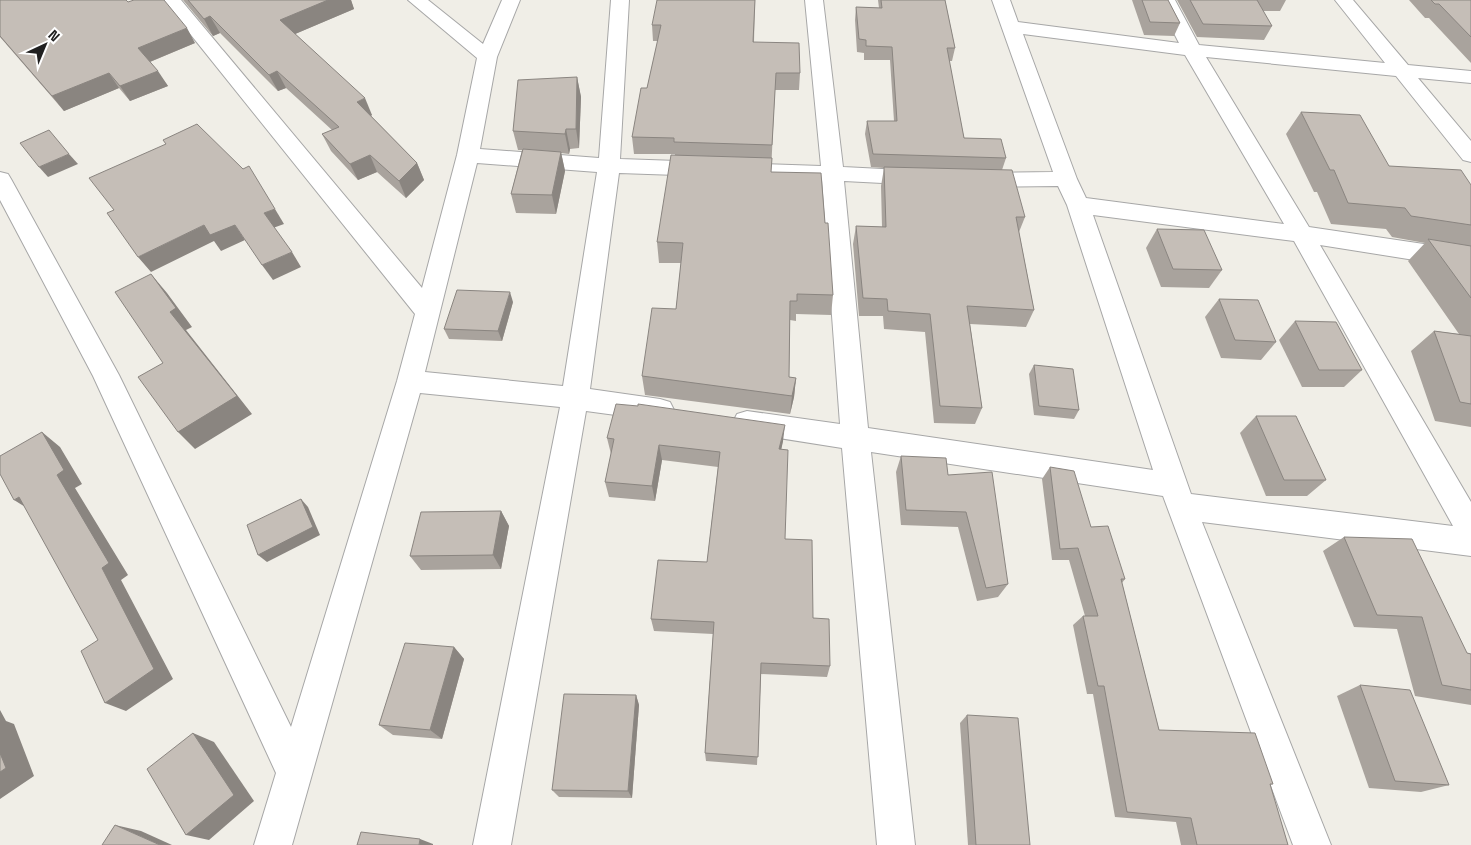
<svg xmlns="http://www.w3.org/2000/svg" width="1471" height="845" viewBox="0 0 1471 845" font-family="'Space Grotesk',sans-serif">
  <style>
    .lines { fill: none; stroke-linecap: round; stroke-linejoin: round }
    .minor-casing { stroke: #a7a7a7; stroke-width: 2 }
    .minor { fill: #fff; fill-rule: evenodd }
    .wall { fill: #a9a39d }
    .shaded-wall { fill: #8a8580 }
    .building { fill: #c5beb7; stroke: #8a8580 }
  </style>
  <rect width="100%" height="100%" fill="#f0eee7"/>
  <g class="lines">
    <defs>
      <path id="minor" d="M163 0H181L422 288 457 155 477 58 408 0H428L483 44 502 0H520L497 57 480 149 599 158 611 0H629L620 159 821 166 805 0H823L843 167 921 171 929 173 932 178 929 183 921 185 844 181 868 428 1153 470 1067 205 1058 186 979 187 971 185 968 180 971 175 979 173 1053 172 992 0H1010L1018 22 1179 43 1157 0H1175L1199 45 1385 63 1335 0H1353L1408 65 1471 71V83L1418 78 1471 141V162L1463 160 1396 76 1206 57 1309 227 1471 251V269L1320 245 1471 502V556L1202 522 1331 845H1293L1163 496 871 452 915 845H877L842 448 747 433 737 430 733 422 737 414 747 411 840 424 822 180 619 173 590 389 660 399 670 402 674 410 670 418 660 421 586 411 511 845H473L560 407 420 393 292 845H254L276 773 93 376 0 200V172L8 174 11 179 119 375 291 727 397 381 415 314ZM1023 34 1185 55 1284 224 1086 198 1077 179ZM477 163 597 172 563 386 425 372ZM1093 215 1294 241 1453 526 1191 494Z"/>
    </defs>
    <use href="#minor" class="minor-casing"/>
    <use href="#minor" class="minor"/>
  </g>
  <g class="wall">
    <path d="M0 0 128 2 195 43 150 62 168 86 130 101 119 88 64 111 0 37Z"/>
    <path d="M183 0H351L354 9 295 34 372 115 371 116 417 163 424 180 406 198 377 172 358 180 331 151 322 134 332 130 286 88 278 91 220 33 213 36Z"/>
    <path d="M755 0 754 42 800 73 799 90H775L771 172 825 223 833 295 831 315 796 314V321L790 320 789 377 796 378 794 397 790 414 645 395 642 376 676 309 681 263H659L657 242 675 154H634L632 137 647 88 658 41H653L652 25Z"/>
    <path d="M878 0H945L955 48 952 61H949L964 138 1006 158 1002 170 1025 217 1019 232 1034 310 1026 327 970 324 982 408 975 424 934 423 925 332 884 329 883 316H859L853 244 856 226 882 227 881 186 884 168 871 167 865 134 867 121H894L890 60H864V53L857 52 855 20 856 7 879 8Z"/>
    <path d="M1132 0H1168L1180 23 1174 36 1144 35Z"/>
    <path d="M1177 0H1286L1280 11H1263L1272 26 1264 40 1197 37Z"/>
    <path d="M1409 0H1471V63L1429 18H1425Z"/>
    <path d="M577 77 581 97 579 148 570 149 569 154 561 153 565 171 556 214 516 213 511 194 522 150H518L513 131Z"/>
    <path d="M1301 112 1389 166 1471 225V427L1435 421 1411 351 1434 331 1459 334 1408 261 1425 243 1392 237 1386 229 1331 224 1317 192H1314L1286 134Z"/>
    <path d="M1157 229 1222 270 1209 288 1161 287 1146 248Z"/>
    <path d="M1219 299 1276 342 1261 360 1221 358 1205 317Z"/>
    <path d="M513 302 502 341 449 339 444 329Z"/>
    <path d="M1295 321 1362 370 1344 387H1302L1279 340Z"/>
    <path d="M1034 365 1079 410 1074 419 1034 415 1029 374Z"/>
    <path d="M1256 416 1326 480 1307 496H1266L1240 433Z"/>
    <path d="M607 438 783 441 781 449 785 539 830 666 827 677 761 674 757 765 706 761 705 753 713 634 654 631 651 619 707 562 718 467 662 460 655 501 609 497 605 482 611 454Z"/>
    <path d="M901 456 948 475 1008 584 998 597 977 601 958 527 901 525 896 472Z"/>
    <path d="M1050 467 1091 527 1125 579 1122 583 1159 730 1273 784 1270 785 1288 845H1181L1176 822 1115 817 1093 694H1087L1073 625 1083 616H1085L1069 560H1052L1042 479Z"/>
    <path d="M501 511 509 526 501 569 421 570 410 556Z"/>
    <path d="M1344 537 1467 653 1471 654V705L1415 696 1397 629 1354 627 1323 551Z"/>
    <path d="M454 647 464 659 442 739 393 735 379 725Z"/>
    <path d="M1360 685 1449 785 1421 792 1369 788 1337 696Z"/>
    <path d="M636 695 639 705 632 798 559 797 552 790Z"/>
    <path d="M967 715 1030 845H968L960 723Z"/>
  </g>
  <g class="shaded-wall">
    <path d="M328 0H351L354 9 288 37 280 20Z"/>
    <path d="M210 16 220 33 213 36 204 19Z"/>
    <path d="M187 28 195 43 147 63 138 48Z"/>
    <path d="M158 71 168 86 130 101 120 86Z"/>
    <path d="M277 71 286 88 278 91 269 75Z"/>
    <path d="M109 73 119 88 64 111 52 96Z"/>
    <path d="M577 77 581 97 579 148 576 129Z"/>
    <path d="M365 98 372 115 365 119 357 102Z"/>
    <path d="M566 129 570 149 569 154 565 134Z"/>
    <path d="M561 152 565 171 556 214 552 195Z"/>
    <path d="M69 154 78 164 48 177 39 167Z"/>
    <path d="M370 155 377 172 358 180 350 164Z"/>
    <path d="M417 163 424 180 406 198 399 181Z"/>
    <path d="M275 209 284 224 273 228 264 213Z"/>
    <path d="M204 225H235L245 240 221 251 214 241 151 272 138 257Z"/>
    <path d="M292 252 301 267 273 280 262 265Z"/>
    <path d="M151 274 167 293 192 327 186 330 252 414 195 449 178 432 170 312Z"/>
    <path d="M510 292 513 302 502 341 498 331Z"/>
    <path d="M796 378 794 397 790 414 792 396Z"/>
    <path d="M785 425 783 441 778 465 779 449Z"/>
    <path d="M42 432 60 447 82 484 75 488 128 575 121 580 173 679 126 711 105 703 102 568 57 475Z"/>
    <path d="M659 445 662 460 655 501 652 486Z"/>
    <path d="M19 497 35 513 14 500Z"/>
    <path d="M301 499 308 507 320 535 267 562 258 555Z"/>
    <path d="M501 511 509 526 501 569 493 555Z"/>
    <path d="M454 647 464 659 442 739 430 730Z"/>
    <path d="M636 695 639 705 632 798 628 791Z"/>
    <path d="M0 710 6 721 14 724 34 776 0 799Z"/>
    <path d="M193 733 214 742 254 801 209 840 186 835Z"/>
    <path d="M115 825 141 831 172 845H160Z"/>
    <path d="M420 839 433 844V845H419Z"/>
  </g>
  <g class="building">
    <path d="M0 0H126L128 2 134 0H164L187 28 138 48 158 71 120 86 109 73 52 96 0 36Z"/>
    <path d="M188 0H328L280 20 365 98 357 102 417 163 399 181 370 155 350 164 322 134 339 127 277 71 269 75 210 16 204 19Z"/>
    <path d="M657 0H755L753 42 799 43 800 73H776L772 145 674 142V138L632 137 641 88H647L661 25H652Z"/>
    <path d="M881 0H945L955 48H947L964 138 1001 139 1006 158 873 154 867 121H897L892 47 866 46V40L859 39 856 7 882 8Z"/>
    <path d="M1142 0H1168L1180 23 1150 22Z"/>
    <path d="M1190 0H1257L1272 26 1203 24Z"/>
    <path d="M1431 0H1471V37L1439 4H1435Z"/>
    <path d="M577 77 576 129H566L565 134 513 131 518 80Z"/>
    <path d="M1301 112 1360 115 1389 166 1461 170 1471 185V225L1411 216 1405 208 1348 203 1334 170H1330Z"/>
    <path d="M197 124 243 169 249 166 275 209 264 213 292 252 262 265 235 225 210 235 204 225 138 257 107 213 114 210 89 178 166 144 163 140Z"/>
    <path d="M49 130 69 154 39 167 20 143Z"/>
    <path d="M523 149 561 152 552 195 511 194Z"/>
    <path d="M671 155 772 158 771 172 821 173 825 223H828L833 295 797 294V301H790L789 377 796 378 792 396 642 376 652 308 676 309 683 243 657 242Z"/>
    <path d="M884 167 1012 170 1025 217H1016L1034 310 967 306 982 408 940 406 930 314 888 311 887 299 863 298 856 226 886 227Z"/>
    <path d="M1157 229 1204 230 1222 270 1173 269Z"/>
    <path d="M1428 239 1471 246V298Z"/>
    <path d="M151 274 176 308 170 312 237 396 178 432 138 377 163 363 115 292Z"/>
    <path d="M457 290 510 292 498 331 444 329Z"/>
    <path d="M1219 299 1258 300 1276 342 1235 340Z"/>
    <path d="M1295 321 1336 322 1362 370H1319Z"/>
    <path d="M1434 331 1471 336V404L1460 402Z"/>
    <path d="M1034 365 1073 369 1079 410 1039 406Z"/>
    <path d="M616 404 638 406V404L785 425 779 449 788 450 785 539 812 540 813 618 829 619 830 666 761 663 758 757 705 753 714 622 651 619 658 560 707 562 720 452 659 445 652 486 605 482 614 439 607 438Z"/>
    <path d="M1256 416H1296L1326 480H1284Z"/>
    <path d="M42 432 64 470 57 475 109 563 102 568 154 669 105 703 81 651 98 640 19 497 14 500 0 474V456Z"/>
    <path d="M901 456 946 458 948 475 992 472 1008 584 986 588 966 512 906 510Z"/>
    <path d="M1050 467 1074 471 1091 527 1108 526 1125 579H1121L1159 730 1255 733 1273 784H1270L1288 845H1197L1191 818 1127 812 1104 686H1098L1083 616H1098L1078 548 1060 549Z"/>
    <path d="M301 499 313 527 258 555 247 525Z"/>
    <path d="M501 511 493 555 410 556 421 512Z"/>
    <path d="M1344 537 1412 539 1467 653 1471 654V690L1442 685 1422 617 1377 615Z"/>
    <path d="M405 643 454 647 430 730 379 725Z"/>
    <path d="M1360 685 1410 690 1449 785 1395 781Z"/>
    <path d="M564 694 636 695 628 791 552 790Z"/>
    <path d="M967 715 1018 718 1030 845H976Z"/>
    <path d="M193 733 234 795 186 835 147 769Z"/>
    <path d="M0 753 6 768 0 772Z"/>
    <path d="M115 825 160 845H102Z"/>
    <path d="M361 832 420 839 419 845H357Z"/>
  </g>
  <g transform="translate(45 45) rotate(44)" stroke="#ffffff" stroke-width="4" paint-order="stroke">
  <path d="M0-4L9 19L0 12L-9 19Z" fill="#202020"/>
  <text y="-8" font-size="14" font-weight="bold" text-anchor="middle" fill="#202020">N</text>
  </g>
</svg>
